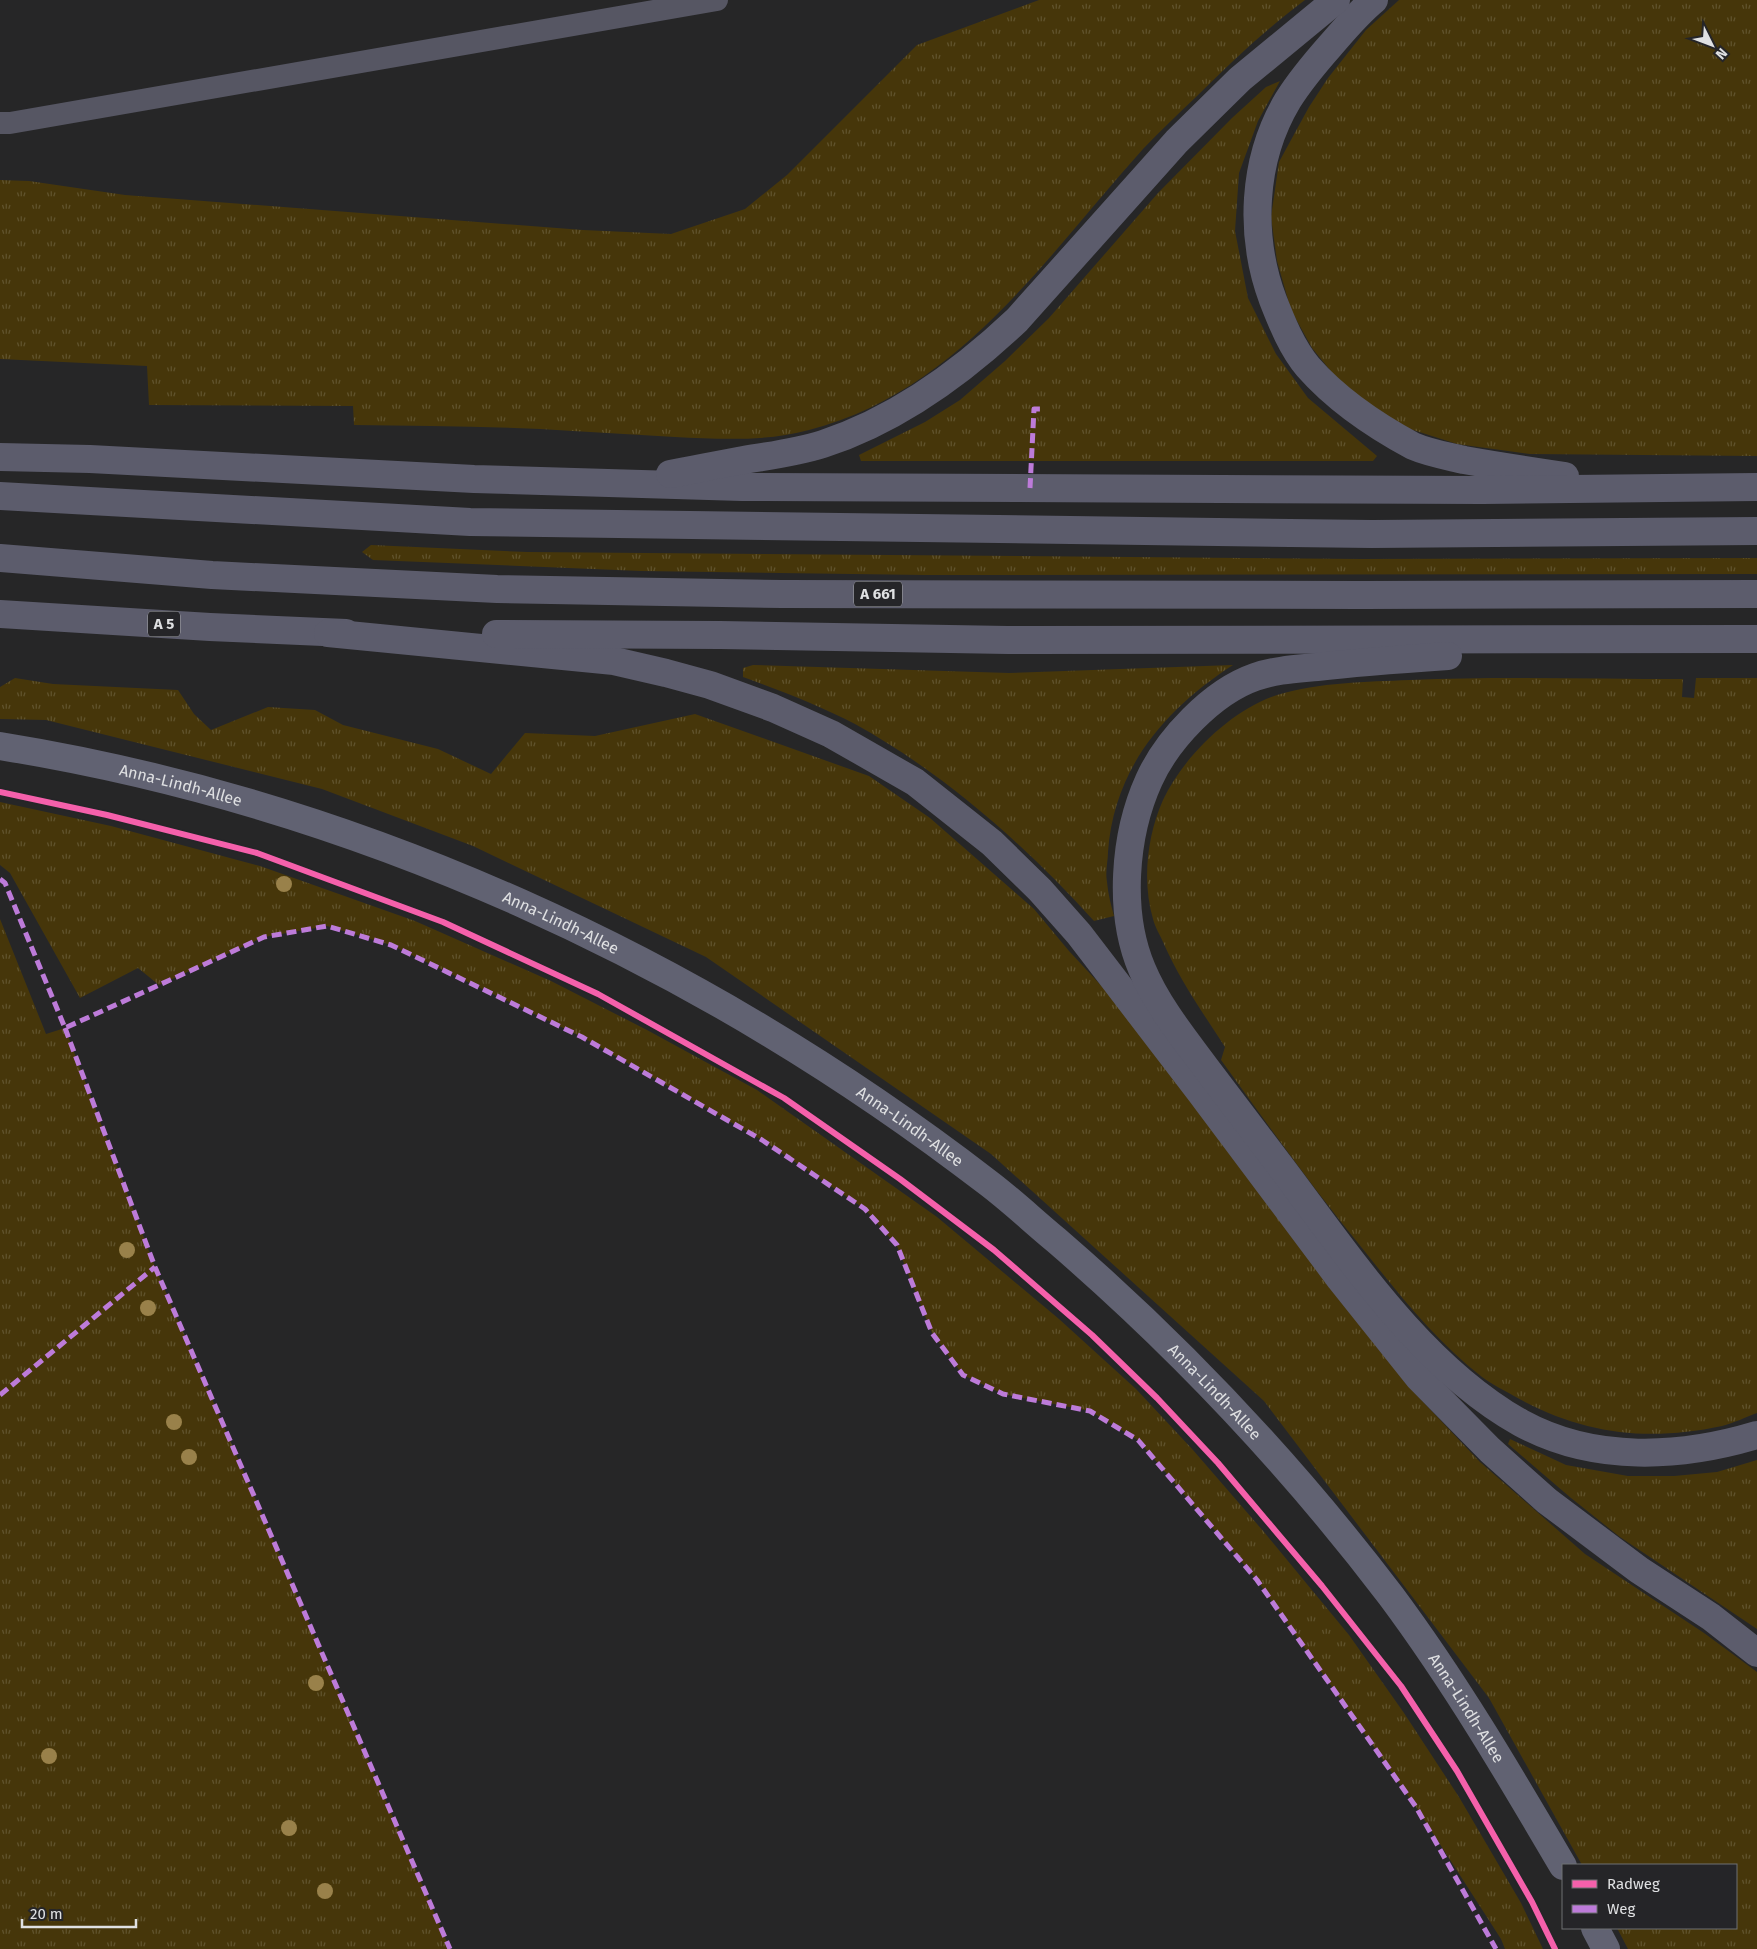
<svg xmlns="http://www.w3.org/2000/svg" width="1757" height="1949" viewBox="0 0 1757 1949" font-family="'Fira Sans',sans-serif">
  <style>
    .grass { fill: url(#grass-tufts) }
    .lines { fill: none; stroke-linecap: round; stroke-linejoin: round }
    .path { stroke: #5d5e67; stroke-width: 3; stroke-dasharray: 2.5 2.5; stroke-linecap: butt }
    .lane { stroke: #565663; stroke-width: 22 }
    .secondary { stroke: #616272; stroke-width: 28 }
    .highway { stroke: #5c5c6c; stroke-width: 28 }
    .quiet { stroke: #bd7bd9; stroke-width: 5; stroke-dasharray: 10 5; stroke-linecap: butt }
    .cycleway-casing { stroke: #252528; stroke-width: 9 }
    .cycleway { stroke: #f560ab; stroke-width: 6 }
    .tree { fill: #99814a }
    .labels { text-anchor: middle; dominant-baseline: central; stroke-width: 5; stroke-linejoin: round; paint-order: stroke }
    .shield { fill: #252528; stroke: #a7a8aa; stroke-width: 1 }
    .shield-label { font-size: 15px; font-weight: bold; fill: #dfe0e2 }
    .street-label { font-size: 16px; fill: #dfe0e2; stroke: #252528 }
  </style>
  <defs>
    <pattern id="grass-tufts" width="24" height="20" patternUnits="userSpaceOnUse" patternTransform="scale(1.25)"><rect width="24" height="20" fill="#46360a"/><path d="M3 7l-1-3M5 7V3M7 7l1-3M15 17l-1-3M17 17v-4M19 17l1-3" fill="none" stroke="#60532d"/></pattern>
  </defs>
  <rect width="100%" height="100%" fill="#262627"/>
  <g class="grass">
    <path d="M1039 0H1305C1266 29 1230 63 1196 97 1178 114 1160 131 1143 149 1045 258 959 391 809 430 765 442 719 439 675 437 641 435 607 433 573 431 500 426 427 426 354 425L353 406 149 405 147 366 0 359V180L29 181 125 195 583 230 671 234 745 209 787 175 917 45Z"/>
    <path d="M1399 0H1757V456L1530 454 1457 444 1410 429 1368 405 1334 375 1312 348 1291 310 1277 261 1271 217 1279 162 1309 107 1328 78 1366 30Z"/>
    <path d="M1280 81 1258 121 1239 173 1235 231 1248 298 1276 354 1308 398 1377 456 1373 461H861L859 455 925 422 960 400 1005 361 1049 318 1158 193 1232 118 1266 87Z"/>
    <path d="M371 545 527 552 1361 559 1757 558V574L925 575 641 571 373 560 362 552Z"/>
    <path d="M753 665 1009 673 1233 665C1165 709 1114 768 1108 852 1108 861 1105 872 1107 882 1108 894 1111 905 1114 916L1094 921C1025 845 945 774 855 724 821 706 779 690 743 677V668Z"/>
    <path d="M15 678 53 684 178 690 194 714 211 730 268 707 315 710 343 725 438 749 491 774 525 733 595 736 695 714 869 776 930 818 1034 909 1069 951 1121 1007 1407 1385 1480 1462 1585 1554 1704 1633 1757 1672V1949H1628L1617 1928H1736V1865H1582L1489 1698 1264 1401 991 1154 706 957 473 846 322 789 46 720 0 719V687Z"/>
    <path d="M1696 678H1757V1413C1746 1417 1734 1423 1722 1426 1646 1442 1582 1434 1514 1396 1504 1390 1491 1384 1482 1377 1437 1342 1401 1297 1366 1253 1315 1191 1268 1125 1221 1060L1225 1047C1203 1013 1179 979 1163 942 1160 935 1155 927 1153 919 1142 881 1147 836 1163 800 1183 757 1232 709 1277 695 1320 682 1366 682 1410 680 1501 676 1592 679 1683 679L1682 697 1694 698Z"/>
    <path d="M0 802 111 826 260 866 415 921 551 981 647 1030 757 1090 937 1217 1059 1319 1136 1389 1193 1450 1264 1532 1349 1635 1404 1713 1459 1797 1521 1903 1543 1949H1505L1501 1939 1416 1807 1257 1580 1138 1440 1090 1411 1003 1394 963 1375 932 1333 897 1246 865 1209 762 1140 582 1037 391 945 327 926 264 937 159 985 138 968 80 998 10 873 0 865Z"/>
    <path d="M0 919 46 1034 65 1028 155 1267 450 1949H0Z"/>
    <path d="M1510 1439 1566 1465 1628 1476H1674L1717 1472 1757 1460V1629L1620 1537 1571 1498 1508 1444Z"/>
  </g>
  <g class="lines">
    <path class="path" d="M0 792 107 815 257 853 443 922 598 994 784 1098 900 1179 994 1250 1092 1335 1157 1398 1218 1463 1322 1586 1401 1686 1457 1771 1532 1902 1555 1949"/>
    <path class="lane" d="M0 123H10L717 0"/>
    <g class="secondary">
      <path id="s1" d="M0 746C359 804 700 961 987 1182 1011 1200 1033 1221 1056 1240 1180 1347 1292 1466 1391 1596 1455 1682 1509 1774 1563 1866"/>
      <path d="M1595 1928 1606 1949"/>
    </g>
    <g class="highway">
      <path d="M1374 0C1357 14 1344 30 1330 46 1315 63 1300 81 1288 100 1252 160 1249 236 1273 300 1282 323 1292 348 1308 367 1337 400 1374 425 1413 446 1429 453 1447 456 1464 460 1498 466 1531 471 1565 476"/>
      <path d="M0 457 90 459 474 479 742 487 1483 490 1757 487"/>
      <path d="M670 474C693 470 715 465 738 461 766 456 795 453 823 444 897 420 961 373 1017 320L1177 141 1240 79 1336 0"/>
      <path d="M0 496 470 522 1372 534 1757 531"/>
      <path d="M0 558 212 575 497 589 782 594 1361 595 1757 594"/>
      <path d="M0 614 210 627 346 633"/>
      <path d="M328 633 614 661 666 673 710 685 773 708 831 734 915 782 992 843 1040 890 1079 934 1200 1092 1340 1279 1419 1378 1490 1450 1547 1501 1639 1570 1711 1617 1757 1653"/>
      <path d="M496 634 720 635 1008 640 1757 639"/>
      <path d="M1448 656C1404 659 1360 662 1317 667 1296 669 1275 670 1255 677 1212 692 1167 740 1149 780 1124 835 1118 913 1142 969 1157 1005 1183 1037 1206 1068 1231 1101 1256 1134 1281 1167 1349 1257 1421 1367 1521 1423 1594 1463 1681 1458 1757 1435"/>
    </g>
    <g class="quiet">
      <path d="M1030 488 1034 409H1044"/>
      <path d="M0 879 5 883 65 1028 264 937 327 926 391 945 582 1037 762 1140 865 1209 897 1245 932 1333 963 1375 1003 1394 1090 1411 1138 1440 1257 1580 1416 1807 1496 1949"/>
      <path d="M65 1028 155 1267 450 1949"/>
      <path d="M0 1395 155 1267"/>
    </g>
    <defs>
      <path id="cycleway" d="M0 792 107 815 257 853 443 922 598 994 784 1098 900 1179 994 1250 1092 1335 1157 1398 1218 1463 1322 1586 1401 1686 1457 1771 1532 1902 1555 1949"/>
    </defs>
    <use href="#cycleway" class="cycleway-casing"/>
    <use href="#cycleway" class="cycleway"/>
  </g>
  <g class="tree">
    <circle cx="284" cy="884" r="8"/>
    <circle cx="127" cy="1250" r="8"/>
    <circle cx="148" cy="1308" r="8"/>
    <circle cx="174" cy="1422" r="8"/>
    <circle cx="189" cy="1457" r="8"/>
    <circle cx="316" cy="1683" r="8"/>
    <circle cx="49" cy="1756" r="8"/>
    <circle cx="289" cy="1828" r="8"/>
    <circle cx="325" cy="1891" r="8"/>
  </g>
  <g class="labels">
    <g class="shield">
      <rect x="854" y="581.5" width="48" height="25" rx="4"/>
      <rect x="148" y="611.5" width="32" height="25" rx="4"/>
    </g>
    <g class="shield-label">
      <text x="878" y="594">A 661</text>
      <text x="164" y="624">A 5</text>
    </g>
    <g class="street-label">
      <text stroke="none"><textPath href="#s1" startOffset="185">Anna-Lindh-Allee</textPath></text>
      <text stroke="none"><textPath href="#s1" startOffset="590">Anna-Lindh-Allee</textPath></text>
      <text stroke="none"><textPath href="#s1" startOffset="995">Anna-Lindh-Allee</textPath></text>
      <text stroke="none"><textPath href="#s1" startOffset="1400">Anna-Lindh-Allee</textPath></text>
      <text stroke="none"><textPath href="#s1" startOffset="1805">Anna-Lindh-Allee</textPath></text>
    </g>
  </g>
  <rect x="1562" y="1864" width="175" height="65" fill="#252528" stroke="#6f7072"/>
  <rect x="1572" y="1880" width="25" height="8" fill="#f560ab" stroke="#6f7072"/>
  <text x="1607" y="1889" font-size="15" fill="#dfe0e2">Radweg</text>
  <rect x="1572" y="1905" width="25" height="8" fill="#bd7bd9" stroke="#6f7072"/>
  <text x="1607" y="1914" font-size="15" fill="#dfe0e2">Weg</text>
  <g transform="translate(1712 45) rotate(132)" stroke="#252528" stroke-width="4" paint-order="stroke">
  <path d="M0-4L9 19L0 12L-9 19Z" fill="#dfe0e2"/>
  <text y="-8" font-size="14" font-weight="bold" text-anchor="middle" fill="#dfe0e2">N</text>
  </g>
  <path d="M22 1919v8h114v-8" fill="none" stroke="#dfe0e2" stroke-width="2.5"/>
  <text x="30" y="1919" font-size="15" fill="#dfe0e2" stroke="#252528" stroke-width="4" paint-order="stroke">20 m</text>
</svg>
